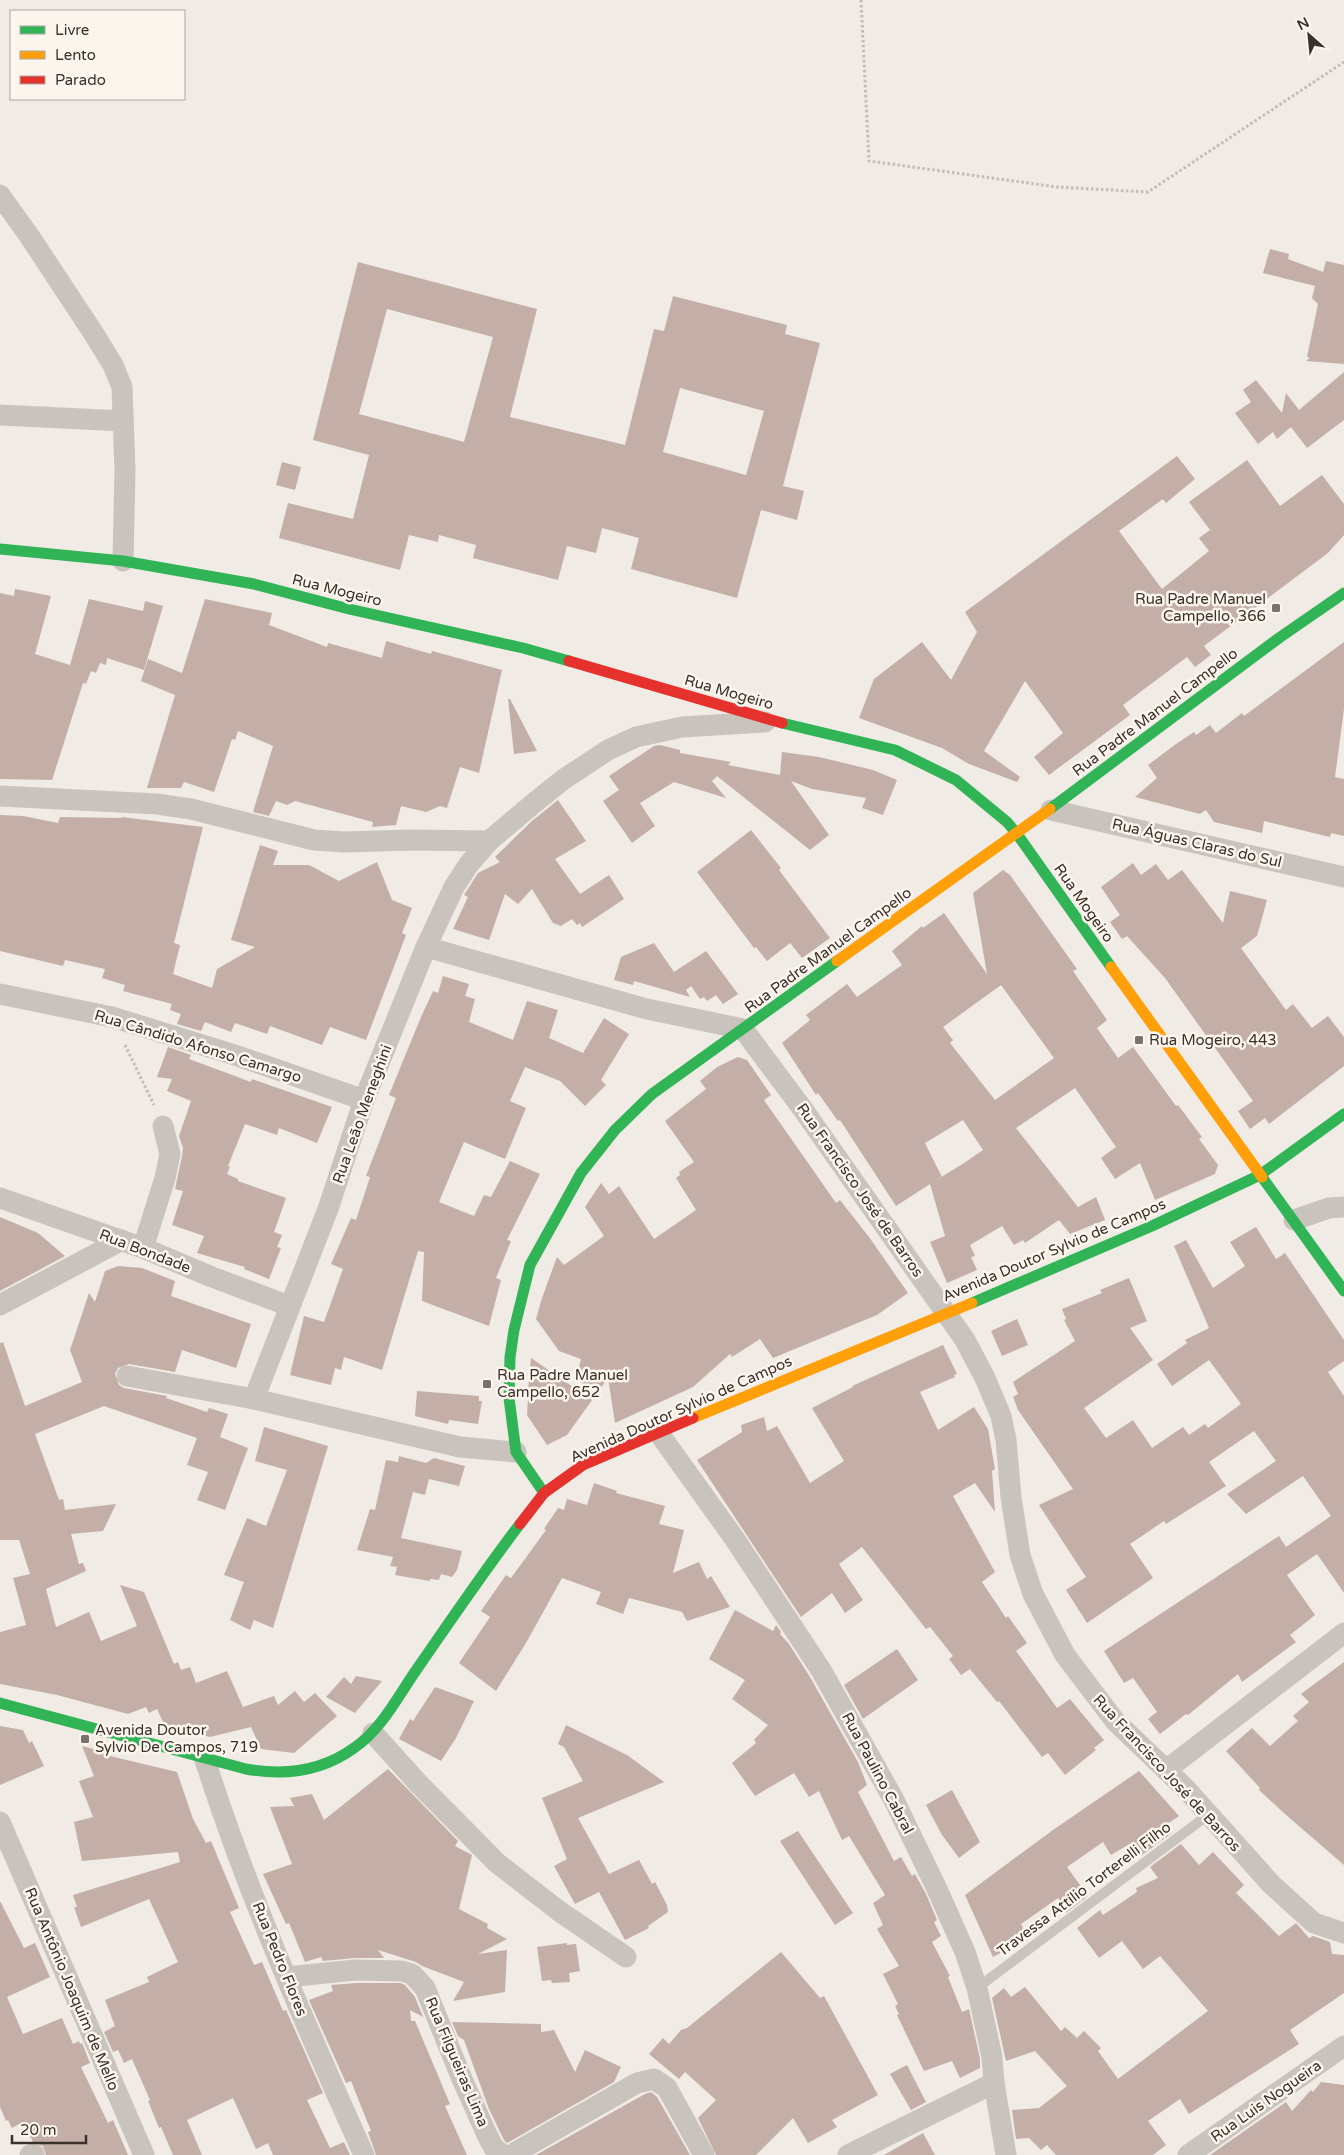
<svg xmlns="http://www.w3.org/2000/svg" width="1344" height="2155" viewBox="0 0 1344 2155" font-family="'Varela Round',sans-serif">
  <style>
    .building { fill: #c3afa7; fill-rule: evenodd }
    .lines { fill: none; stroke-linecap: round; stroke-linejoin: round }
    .path { stroke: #c2bbb6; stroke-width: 3; stroke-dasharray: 2.5 2.5; stroke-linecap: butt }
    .lane { stroke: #c9c3be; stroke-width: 10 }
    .street { stroke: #c9c3be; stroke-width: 21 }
    .fast { stroke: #30b455; stroke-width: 11 }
    .slow { stroke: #ff9f0a; stroke-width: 11 }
    .jam { stroke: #e5322d; stroke-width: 11 }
    .poi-dot { fill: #7a716c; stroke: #fbf5ee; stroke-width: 2 }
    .labels { text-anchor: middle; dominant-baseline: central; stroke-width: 5; stroke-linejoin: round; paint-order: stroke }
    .street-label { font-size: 15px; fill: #3b302b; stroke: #fbf5ee }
    .poi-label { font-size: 15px; fill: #3b302b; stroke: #fbf5ee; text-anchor: start }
  </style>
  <rect width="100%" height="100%" fill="#f0ebe5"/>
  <g class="building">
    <path d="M1270 249 1289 254 1288 259 1323 272 1326 261 1344 265V364L1306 361 1310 358 1307 357 1318 304 1312 298 1315 286 1263 273Z"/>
    <path d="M358 262 537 309 510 417 625 445 654 329 664 331 673 296 787 325 785 334 820 343 783 486 804 491 797 520 761 510 737 598 631 569 639 538 602 528 596 553 567 546 558 580 473 558 476 545 439 535 438 542 409 535 400 570 279 538 288 503 353 519 369 455 313 440ZM387 309 493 337 464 442 359 414ZM680 388 764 411 746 475 663 452Z"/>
    <path d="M1344 372V420L1307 448 1291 427 1277 439 1273 432 1258 444 1235 413 1251 402 1243 390 1256 380 1282 413 1286 393 1299 410Z"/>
    <path d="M1177 456 1195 479 1166 503 1163 499 1119 531 1162 589 1209 551 1199 538 1210 530 1189 502 1247 460 1280 506 1322 475 1344 504V535L1328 553 1204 646 1211 655 1195 667 1187 657 1123 705 1130 715 1049 775 1034 757 1063 733 1025 681 984 751 1020 777 1017 782 969 764 942 748 859 718 874 679 922 642 951 680 977 632 965 612Z"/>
    <path d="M282 462 301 467 295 490 276 485Z"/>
    <path d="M15 589 51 596 35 654 70 665 89 599 143 611 145 601 163 606 144 670 107 658 106 665 100 663 96 673 91 671 86 684 83 683 52 780 0 779V593L14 596Z"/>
    <path d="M205 599 272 613 269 625 327 647 328 643 382 658 386 641 431 654 432 651 502 670 479 773 460 767 447 808 440 806 426 812 401 806 396 825 372 827 373 822 295 801 287 805 276 801 269 816 253 812 273 746 238 731 235 740 232 739 214 792 184 782 181 788H147L175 695 141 681 148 659 182 673Z"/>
    <path d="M1344 642V709L1335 777 1344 779V836L1331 833 1330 837 1264 821 1262 833 1214 822 1206 810 1200 814 1135 797 1157 778 1148 765 1176 744 1194 732 1196 735 1210 725 1216 733 1242 713 1244 716Z"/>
    <path d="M508 699H510L537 751 514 754Z"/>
    <path d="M660 745 680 750V753L731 762 728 765 780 775 782 752 819 757 873 770 897 780 883 815 862 808 866 798 812 789 791 781 829 835 810 850 717 776 712 781 726 798 674 782 640 803 655 826 632 843 603 801 619 790 609 776 654 746Z"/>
    <path d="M558 800 586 841 555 859 580 894 609 875 624 899 582 927 580 923 577 925 572 919 561 926 553 923 532 889 518 904 505 894 489 940 453 929 468 897 464 895 478 873 500 862 495 857 532 821Z"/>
    <path d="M0 815 23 816 58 823 60 817 122 818V817L203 827 174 943 180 945 173 974 212 988 217 969 255 947 231 940 260 845 278 851 273 865H309L339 881 377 862 392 900 412 908 402 933 406 935 366 1040 330 1027 322 1045 270 1026 267 1034 235 1023 231 1032 205 1022 201 1031 177 1024 181 1014 170 1010 172 1004 123 991 125 985 102 978 105 969 65 960 63 966 0 951Z"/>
    <path d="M751 830 781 868 779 870 830 938 802 958 790 943 767 961 756 947 754 948 697 872Z"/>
    <path d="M1133 863 1141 875 1156 864 1168 880 1182 870 1223 923 1230 891 1267 900 1257 936 1241 948 1286 1010 1293 1004 1312 1028 1328 1016 1344 1037V1066L1269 1124 1265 1118 1250 1129 1238 1111 1253 1101 1165 978 1127 936 1122 939 1110 922 1120 915 1101 887Z"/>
    <path d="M1003 870 1010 875 1077 969 1073 971 1107 1020 1097 1028 1118 1058 1133 1047 1176 1106 1178 1105 1202 1137 1199 1139 1218 1165 1215 1174 1155 1200 1140 1163 1115 1179 1101 1158 1116 1147 1075 1088 1016 1128 1078 1207 1096 1197 1105 1220 1070 1234 1059 1220 1025 1243 1023 1240 1014 1245 1002 1226 970 1245 975 1256 971 1257 977 1270 947 1283 930 1242 945 1236 930 1184 896 1206 840 1120 838 1121 818 1093 816 1095 782 1043 810 1020 806 1015 847 984 857 997 902 965 892 951 922 926 923 928 944 913 987 974 973 893ZM1001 985 1054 1058 995 1100 950 1043 953 1040 943 1027ZM963 1120 983 1150 964 1163 930 1184 942 1177 925 1143Z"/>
    <path d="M654 943 674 972 706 951 738 994 723 1004 716 995 707 1001 704 997 700 999 691 986 686 990 690 997 634 981 633 985 614 980 621 957Z"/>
    <path d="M443 976 469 984 465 996 475 999 469 1022 513 1040 527 1001 558 1010 549 1038 583 1053 604 1018 629 1034 601 1080 606 1085 585 1106 560 1081 525 1067 510 1101 526 1108 505 1159 464 1142 439 1202 474 1216 484 1195 491 1197 510 1161 540 1174 507 1240 511 1241 496 1278 501 1280 489 1326 422 1301 424 1252 418 1251 382 1370 344 1357 341 1370 335 1368 331 1385 290 1375 304 1316 324 1322 343 1269 331 1264 351 1218 356 1220 370 1177 366 1176 396 1098 389 1095 421 1017 433 991 438 993Z"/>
    <path d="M168 1047 191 1055 189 1059 251 1082 252 1079 332 1107 317 1143 279 1128 277 1135 245 1124 228 1166 230 1167 227 1174 238 1179V1181L286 1198 274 1232 282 1235 277 1247 281 1248 269 1279 244 1269 245 1267 197 1253 204 1236 172 1225 183 1191 175 1189 182 1156 183 1148 179 1136 191 1101 167 1091 172 1079 157 1077Z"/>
    <path d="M738 1057 747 1060 771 1095 764 1100 836 1203 840 1200 869 1237 908 1293 877 1315 773 1358 760 1339 732 1357 730 1354 693 1387 615 1423 608 1378 593 1399 577 1376 581 1359 559 1351 536 1319 542 1298 557 1257 564 1265 604 1236 585 1207 601 1183 609 1194 619 1186 654 1239 696 1210 676 1178 680 1175 679 1172 694 1162 665 1121 706 1089 700 1081 717 1067Z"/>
    <path d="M0 1217 38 1233 65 1256 0 1291Z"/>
    <path d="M1256 1227 1276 1259 1285 1253 1344 1340V1361L1328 1372 1344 1396V1593L1317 1554 1287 1575 1315 1615 1290 1635 1296 1642 1242 1682 1238 1674 1188 1715 1186 1714 1160 1734 1148 1719 1157 1712 1133 1678 1124 1683 1104 1651 1279 1536 1286 1547 1331 1516 1303 1476 1246 1514 1227 1494 1276 1461 1254 1431 1209 1462 1226 1486 1166 1524 1164 1521 1130 1544 1153 1578 1087 1623 1066 1590 1086 1577 1039 1505 1073 1489 1018 1410 1013 1397 1018 1394 1013 1382 1075 1341 1064 1320 1066 1319 1062 1309 1102 1293 1100 1290 1129 1278 1147 1321 1130 1328 1153 1360 1084 1408 1106 1438 1133 1420 1152 1448 1183 1427 1189 1435 1205 1424 1208 1428 1241 1404 1209 1360 1172 1386 1157 1364 1187 1343 1185 1340 1209 1328 1174 1246 1186 1240 1213 1288 1245 1266 1230 1242Z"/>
    <path d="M118 1266 142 1268 175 1281 171 1296 251 1324 236 1368 182 1350 175 1372 129 1364 118 1368 115 1374 119 1385 124 1388 167 1396 166 1398 207 1412 209 1408 228 1414 220 1437 248 1448 225 1510 197 1500 208 1472 187 1465 197 1438 104 1406 35 1434 59 1500 63 1499 65 1510 116 1504 103 1531 71 1534 79 1564 83 1563 86 1571 46 1589 56 1627 89 1612 101 1641 137 1626 120 1585 144 1592 174 1664 178 1662 181 1670 190 1667 196 1683 227 1671 243 1707 274 1696 278 1705 295 1691 304 1702 315 1693 337 1716 294 1753 261 1749 251 1727 210 1737 164 1724 157 1709 149 1713 146 1707 128 1714 57 1695 0 1684V1632L26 1625 13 1578 30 1574 19 1540H0V1343L3 1342 25 1406 82 1382 70 1350 89 1293 95 1302 105 1271Z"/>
    <path d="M1017 1319 1028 1345 1002 1356 991 1331Z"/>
    <path d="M943 1345 957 1374 954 1375 955 1377 920 1392 938 1430 974 1407 988 1429 995 1469 992 1471 995 1512 975 1483 953 1496 995 1572 982 1582 1006 1618 1008 1616 1027 1643 1016 1651 1057 1708 1070 1699 1104 1740 1094 1748 1096 1750 1065 1775 1048 1753 1042 1757 999 1701 997 1702 970 1669 961 1675 949 1659 953 1656 930 1627 926 1629 862 1547 839 1564 863 1600 845 1613 832 1593 801 1617 697 1460 742 1432 741 1425 764 1417 767 1431 777 1426 810 1483 844 1461 812 1408 853 1387 852 1386Z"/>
    <path d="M531 1358 592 1400 567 1435 547 1445 527 1415 528 1399 546 1400 547 1397 528 1391Z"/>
    <path d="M417 1391 479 1396V1401H482L478 1424 449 1420 448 1424 415 1416Z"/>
    <path d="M264 1427 328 1446 273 1628 254 1620 250 1630 230 1620 244 1582 224 1575 247 1518 266 1526 287 1470 255 1461Z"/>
    <path d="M399 1456 426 1463 434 1458 465 1466 459 1486 429 1479 425 1495 413 1492 401 1538 462 1551 457 1570 452 1577 441 1574 439 1580 430 1579V1581L395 1575 397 1567 390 1566 393 1557 357 1550 370 1509 375 1510 386 1460 398 1462Z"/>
    <path d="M594 1483 617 1491 616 1493 665 1506 659 1524 684 1530 673 1573 699 1562 707 1579 711 1576 730 1607 687 1621 682 1612 629 1598 623 1614 596 1604 601 1592 562 1578 526 1643 496 1691 459 1663 490 1617 481 1611 506 1575 511 1578 546 1530 544 1529 558 1508 564 1510 567 1499 587 1505Z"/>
    <path d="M735 1610 773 1631 776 1625 781 1632 780 1634 789 1644 810 1677 858 1762 867 1785 858 1792 894 1861 901 1857 912 1876 915 1874 926 1894 937 1920 934 1922 941 1936 932 1942 950 1976 948 1977 962 2012 969 2009 980 2059V2068L960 2078 952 2061 924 2071 897 2015 899 2014 895 2006 898 2004 883 1974 899 1966 877 1929 883 1925 873 1903 885 1895 849 1836 842 1840 819 1791 809 1797 794 1773 755 1796 732 1763 756 1743 754 1740 768 1725 732 1699 745 1680 709 1659Z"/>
    <path d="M897 1649 918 1680 863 1719 844 1685Z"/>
    <path d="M1344 1662V1865L1285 1814 1259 1790 1260 1788 1226 1751 1252 1728 1270 1746 1298 1721 1293 1716 1309 1702 1301 1694Z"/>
    <path d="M356 1676 382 1681 355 1713 326 1697 344 1677 351 1684Z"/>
    <path d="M435 1687 474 1701 456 1738 441 1761 399 1739 410 1719 413 1721Z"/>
    <path d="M566 1725 627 1755 664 1782 578 1818 609 1874 639 1860 652 1884 655 1882 667 1905 668 1912 648 1926 649 1928 625 1940 599 1892 575 1904 554 1866 567 1859 542 1798 583 1781 564 1747 558 1744Z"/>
    <path d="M0 1726 23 1730 29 1743 32 1741 44 1766 0 1785Z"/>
    <path d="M82 1746 109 1753 110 1756 177 1772 193 1819 206 1843 211 1841 239 1908 230 1912 254 1965 262 1962 283 2011 286 2010 323 2093 307 2100 330 2148 344 2142 350 2155H273L268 2143 256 2149 233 2098 187 2120 202 2155H173L161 2127 159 2128 148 2101 150 2100 132 2059 124 2063 118 2050 113 2052 104 2032 115 2026 105 2000 149 1982 147 1977 178 1962 149 1899 81 1927 74 1907H77L73 1895 180 1862 178 1852 82 1861 74 1822 93 1817 79 1781 94 1776Z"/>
    <path d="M388 1769 458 1841 455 1846 472 1855 459 1909 488 1924 487 1928 507 1939 478 1954 507 1950 505 1992 453 2001 464 1982 422 1966 416 1962 378 1950 384 1958H355L323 1961 321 1957 305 1962 289 1923 286 1924 263 1874 292 1864 270 1807 294 1806 290 1798 312 1794 324 1820Z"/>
    <path d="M1139 1771 1179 1816 1166 1825 1172 1833 1142 1855 1133 1842 1111 1855 1103 1842 1067 1867 1088 1896 1066 1913 1058 1898 1021 1924 1025 1933 1019 1935 1016 1945 993 1957 965 1895 1053 1830Z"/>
    <path d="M952 1790 980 1842 959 1858 942 1835 926 1805Z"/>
    <path d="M798 1831 853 1913 835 1925 780 1841Z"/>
    <path d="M1181 1844 1199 1865 1213 1852 1244 1885 1236 1893 1279 1936 1296 1923 1309 1938 1313 1936 1330 1942 1332 1954 1344 1955V1993L1290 2030 1299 2044 1189 2114 1180 2099 1148 2121 1166 2145 1153 2155H1056L1047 2145 1041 2150 1029 2138 1016 2139 1012 2110 1039 2108 1067 2086 1035 2051 1006 2061 992 1998 1004 1988 1011 1997 1025 1987 1061 2031 1065 2027 1077 2038 1084 2031 1101 2048 1098 2051 1118 2079 1208 2011 1160 1956 1143 1969 1122 1941 1099 1958 1077 1928 1100 1910 1103 1915 1137 1892 1136 1888 1158 1878 1150 1867Z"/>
    <path d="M0 1901 24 1948 35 1943 50 1977 7 1997 23 2034 62 2018 73 2044 79 2041 80 2044 82 2043 90 2063 81 2067 108 2123 113 2120 128 2155H46L43 2146 33 2142 23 2122 12 2128 8 2120 6 2121 0 2107Z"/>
    <path d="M567 1943V1945L576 1944 580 1971 569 1973 570 1982 552 1983 551 1980 542 1981 537 1947Z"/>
    <path d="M781 1952 820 1998 824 1996 878 2095 832 2120 837 2127 808 2143 793 2118 756 2155H716L698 2118 716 2100 685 2072 679 2079 649 2054 663 2038 669 2044 681 2030 687 2028Z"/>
    <path d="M356 1983H400L405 1985 415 1997 423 2017 410 2010 411 2021H415L450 2104 445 2106 467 2155H376L368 2132 371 2131 351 2081 346 2083 309 2000 333 1991 331 1985Z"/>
    <path d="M452 2022 541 2024V2032L554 2030 575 2072 585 2050 621 2067 614 2082 507 2143 504 2140 489 2109 464 2040 458 2036Z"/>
    <path d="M907 2065 926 2102 911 2110 890 2074Z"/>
    <path d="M1321 2082 1344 2085V2155H1210L1286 2102 1292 2111 1311 2090 1313 2092Z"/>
    <path d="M651 2092 657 2097 690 2155H536L645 2094Z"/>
    <path d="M923 2133 935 2155H884Z"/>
  </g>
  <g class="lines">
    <g class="path">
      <path d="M861 0 869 161 1057 187 1148 192 1344 62"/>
      <path d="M125 1045 154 1105"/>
    </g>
    <path class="lane" d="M977 1988 1208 1815"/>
    <g class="street">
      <path d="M0 195 30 237 94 334 113 365 122 387 125 470 123 561"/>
      <path d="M0 415 123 421"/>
      <path d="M0 796 157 804 191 809 314 840 344 842 411 840 489 841"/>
      <path d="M1051 810 1344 877"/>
      <path d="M426 947 647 1009 743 1029 802 1108 946 1313 965 1340 985 1378 1001 1416 1006 1440 1011 1497 1020 1555 1033 1594 1065 1655 1115 1721 1186 1789 1271 1884 1314 1923 1344 1933"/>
      <path d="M0 994 112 1017 238 1056 364 1100"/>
      <path d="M0 1198 143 1248 212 1277 289 1306"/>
      <path d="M1294 1220 1329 1208 1344 1207"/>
      <path d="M143 1248 165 1178 170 1154 163 1126"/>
      <path d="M0 1305 122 1240"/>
      <path d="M127 1376 254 1399"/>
      <path d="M658 1432 734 1538 821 1670 894 1800 937 1889 965 1952 977 1988 992 2057 994 2083 1006 2155"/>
      <path d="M516 1452 460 1447 254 1399 328 1209 364 1100 426 947 454 887 469 864 489 841 534 803 564 779 608 750 636 737 682 727 765 722"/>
      <path d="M373 1733 417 1782 497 1863 559 1911 626 1957"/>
      <path d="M205 1760C248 1895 306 2026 364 2155"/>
      <path d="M1166 1770 1344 1633"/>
      <path d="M0 1822 144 2155"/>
      <path d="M287 1977 355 1970 402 1971 412 1974 425 1988 462 2079 488 2137 494 2148 503 2155"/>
      <path d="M30 2155 34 2154"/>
      <path d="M511 2155 637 2083 654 2079 667 2088 704 2155"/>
      <path d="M848 2155 994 2083"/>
      <path d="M1188 2155 1344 2046"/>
    </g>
    <g class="fast">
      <path d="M0 549 123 561 254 584 349 609 523 648 569 661"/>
      <path d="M782 723 895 750 956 780 1007 822 1017 834 1111 967"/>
      <path d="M1050 809 1279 638 1344 593"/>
      <path d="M1262 1177 1344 1291"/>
      <path d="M972 1303 1152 1226 1260 1175 1344 1114"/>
      <path d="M544 1493 516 1452 509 1398 510 1357 514 1330 530 1265 581 1173 615 1130 652 1094 837 961"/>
      <path d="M0 1703 246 1769C285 1776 321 1772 354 1748 382 1729 398 1696 417 1669 451 1620 484 1571 520 1524"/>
    </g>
    <g class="slow">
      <path d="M837 961 1050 809"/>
      <path d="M1111 967 1262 1177"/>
      <path d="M693 1418 972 1303"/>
    </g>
    <g class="jam">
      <path d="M569 661 782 723"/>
      <path d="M520 1524 544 1493 583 1465 693 1418"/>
    </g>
  </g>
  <g class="poi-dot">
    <rect x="1271" y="603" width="10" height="10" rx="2.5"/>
    <rect x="1134" y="1035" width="10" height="10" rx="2.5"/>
    <rect x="482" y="1379" width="10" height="10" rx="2.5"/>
    <rect x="80" y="1734" width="10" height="10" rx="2.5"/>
  </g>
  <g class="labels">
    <g class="street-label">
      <text transform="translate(337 590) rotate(14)">Rua Mogeiro</text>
      <text transform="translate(729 692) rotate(16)">Rua Mogeiro</text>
      <text transform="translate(1155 712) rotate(-37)">Rua Padre Manuel Campello</text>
      <text transform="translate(1197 843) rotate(13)">Rua Águas Claras do Sul</text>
      <text transform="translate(1084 903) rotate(55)">Rua Mogeiro</text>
      <text transform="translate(828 950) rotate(-36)">Rua Padre Manuel Campello</text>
      <text transform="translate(198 1046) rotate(17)">Rua Cândido Afonso Camargo</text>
      <text transform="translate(362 1114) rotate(-70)">Rua Leão Meneghini</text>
      <text transform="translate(860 1190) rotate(55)">Rua Francisco José de Barros</text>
      <text transform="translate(1054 1250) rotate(-23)">Avenida Doutor Sylvio de Campos</text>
      <text transform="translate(145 1251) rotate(21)">Rua Bondade</text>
      <text transform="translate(681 1409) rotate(-24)">Avenida Doutor Sylvio de Campos</text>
      <text transform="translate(878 1773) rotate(62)">Rua Paulino Cabral</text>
      <text transform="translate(1167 1773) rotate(47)">Rua Francisco José de Barros</text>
      <text transform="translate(1084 1889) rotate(-37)">Travessa Attílio Torterelli Filho</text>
      <text transform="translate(280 1959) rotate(68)">Rua Pedro Flores</text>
      <text transform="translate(72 1989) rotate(67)">Rua Antônio Joaquim de Mello</text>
      <text transform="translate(457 2062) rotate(67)">Rua Filgueiras Lima</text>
      <text transform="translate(1266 2101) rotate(-35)">Rua Luis Nogueira</text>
    </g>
    <g class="poi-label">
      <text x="1266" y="599" text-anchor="end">Rua Padre Manuel<tspan x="1266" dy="17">Campello, 366</tspan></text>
      <text x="1149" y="1040">Rua Mogeiro, 443</text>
      <text x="497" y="1375">Rua Padre Manuel<tspan x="497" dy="17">Campello, 652</tspan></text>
      <text x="95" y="1730">Avenida Doutor<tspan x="95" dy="17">Sylvio De Campos, 719</tspan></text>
    </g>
  </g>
  <rect x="10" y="10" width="175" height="90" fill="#fbf5ee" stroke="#aea6a0"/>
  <rect x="20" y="26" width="25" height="8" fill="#30b455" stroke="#aea6a0"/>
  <text x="55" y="35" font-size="15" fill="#3b302b">Livre</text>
  <rect x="20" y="51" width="25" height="8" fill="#ff9f0a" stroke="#aea6a0"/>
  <text x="55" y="60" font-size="15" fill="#3b302b">Lento</text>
  <rect x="20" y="76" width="25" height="8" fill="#e5322d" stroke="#aea6a0"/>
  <text x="55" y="85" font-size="15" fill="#3b302b">Parado</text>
  <g transform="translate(1309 35) rotate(333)" stroke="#fbf5ee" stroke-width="4" paint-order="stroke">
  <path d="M0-4L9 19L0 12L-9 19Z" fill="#3b302b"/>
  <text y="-8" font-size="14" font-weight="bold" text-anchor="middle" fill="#3b302b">N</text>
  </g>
  <path d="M12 2135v8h74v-8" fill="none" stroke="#3b302b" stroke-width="2.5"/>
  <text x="20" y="2135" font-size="15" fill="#3b302b" stroke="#fbf5ee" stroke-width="4" paint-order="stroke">20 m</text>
</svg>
